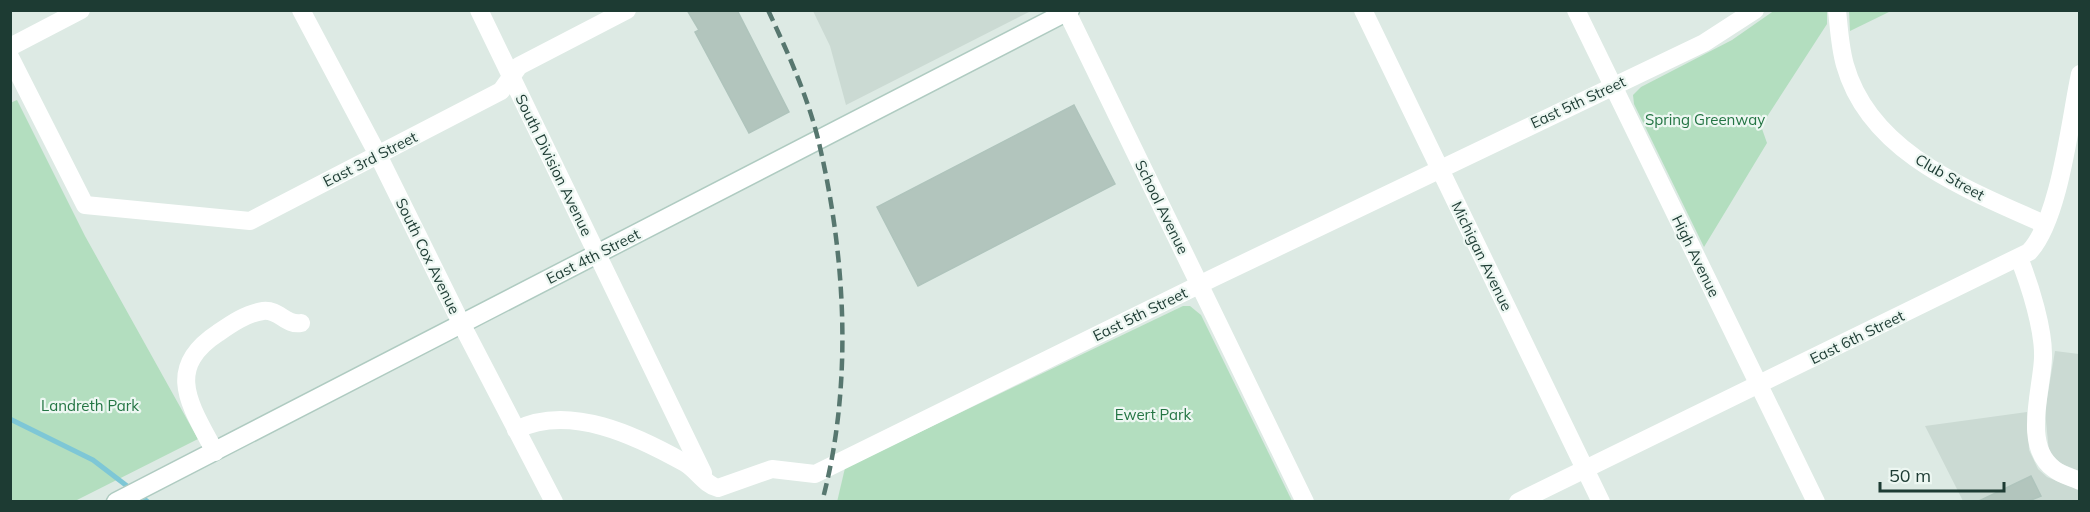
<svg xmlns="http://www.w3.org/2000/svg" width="2090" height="512" viewBox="0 0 2090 512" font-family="Mulish,sans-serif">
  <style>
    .built { fill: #cbdad3 }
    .green { fill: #b3debf }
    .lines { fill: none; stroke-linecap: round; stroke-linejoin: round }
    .stream { stroke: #7ec7d6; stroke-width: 5 }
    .building { fill: #b2c5bd; stroke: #afc4bc; stroke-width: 1.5 }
    .secondary-casing { stroke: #afcbc1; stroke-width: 21 }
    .street { stroke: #fff; stroke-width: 18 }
    .secondary { stroke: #fff; stroke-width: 18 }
    .rail { stroke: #57776f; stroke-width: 4.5; stroke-dasharray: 12 6; stroke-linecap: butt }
    .labels { text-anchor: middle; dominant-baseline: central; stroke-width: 4.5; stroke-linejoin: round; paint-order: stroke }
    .street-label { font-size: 15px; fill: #1d3b33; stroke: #edf7f2 }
    .park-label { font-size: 15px; fill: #247544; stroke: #edf7f2 }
  </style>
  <rect width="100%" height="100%" fill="#ddeae4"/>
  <g class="built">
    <path d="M813 11H1031L846 105 830 46Z"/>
    <path d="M2055 351 2079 354V471L2055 461 2049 452 2045 411Z"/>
    <path d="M2027 412 2029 450 2038 469 2047 477 2079 490V501H1963L1925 426Z"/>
  </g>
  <g class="green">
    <path d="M1775 10 1827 11V24L1761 126 1767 143 1704 247 1634 104 1633 95 1641 87 1732 40Z"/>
    <path d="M1849 10H1891V11L1850 31Z"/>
    <path d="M17 100 85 236 198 439 75 501 11 502 10 103Z"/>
    <path d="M1183 306H1190L1201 315 1292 501 837 502 845 468Z"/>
  </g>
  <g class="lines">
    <path class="stream" d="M10 419 93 460 148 502"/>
  </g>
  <g class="building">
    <path d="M687 10H737L789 112 749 133 695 32 699 30Z"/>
    <path d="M1074 105 1115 184 918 286 877 207Z"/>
    <path d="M2031 476 2041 496 2029 501H1979Z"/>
  </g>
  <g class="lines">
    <defs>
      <path id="secondary" d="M116 502 1070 10"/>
    </defs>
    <use href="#secondary" class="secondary-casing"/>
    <g class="street">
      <path d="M301 10 378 155 462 325 554 502"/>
      <path d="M479 10 703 473"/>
      <path d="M1066 10 1305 502"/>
      <path d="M1363 10 1601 502"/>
      <path d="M1576 10 1816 502"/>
      <path d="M1837 10C1839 29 1840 48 1845 65 1870 154 1969 190 2044 224"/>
      <path d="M10 47 81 10"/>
      <path d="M10 57 85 205 250 221 501 91 519 66 627 10"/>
      <path d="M2019 258C2030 285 2044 330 2043 358 2042 390 2022 446 2054 469 2061 475 2071 477 2080 481"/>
      <path d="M516 430C569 403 637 436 685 463 697 470 705 485 718 488L772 469 815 474 1213 278 1704 43 1755 10"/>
      <path d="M215 452C191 406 163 369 218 333 231 324 247 313 263 311 279 309 286 326 301 323"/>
      <path d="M1518 502 2029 252C2060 219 2070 120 2080 74"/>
    </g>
    <use href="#secondary" class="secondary"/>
    <path class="rail" d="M768 10C788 53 808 97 819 143 846 258 853 387 822 502"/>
  </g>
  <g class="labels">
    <g class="street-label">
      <text transform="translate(1578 102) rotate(-25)">East 5th Street</text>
      <text transform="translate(370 159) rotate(-27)">East 3rd Street</text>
      <text transform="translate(554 165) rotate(64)">South Division Avenue</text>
      <text transform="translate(1950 177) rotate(30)">Club Street</text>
      <text transform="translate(1162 207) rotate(64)">School Avenue</text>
      <text transform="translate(428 256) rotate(64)">South Cox Avenue</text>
      <text transform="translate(593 256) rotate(-27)">East 4th Street</text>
      <text transform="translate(1482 256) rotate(64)">Michigan Avenue</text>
      <text transform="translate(1696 256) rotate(64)">High Avenue</text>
      <text transform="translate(1140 314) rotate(-26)">East 5th Street</text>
      <text transform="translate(1857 337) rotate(-26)">East 6th Street</text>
    </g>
    <g class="park-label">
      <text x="1705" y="119">Spring Greenway</text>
      <text x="90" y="405">Landreth Park</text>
      <text x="1153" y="414">Ewert Park</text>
    </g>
  </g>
  <rect width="2090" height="512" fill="none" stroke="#1d3b33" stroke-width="24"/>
  <path d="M1880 482v9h124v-9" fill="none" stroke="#1d3b33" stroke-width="3"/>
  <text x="1889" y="482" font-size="18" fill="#1d3b33" stroke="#edf7f2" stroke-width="4.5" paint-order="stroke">50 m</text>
</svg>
